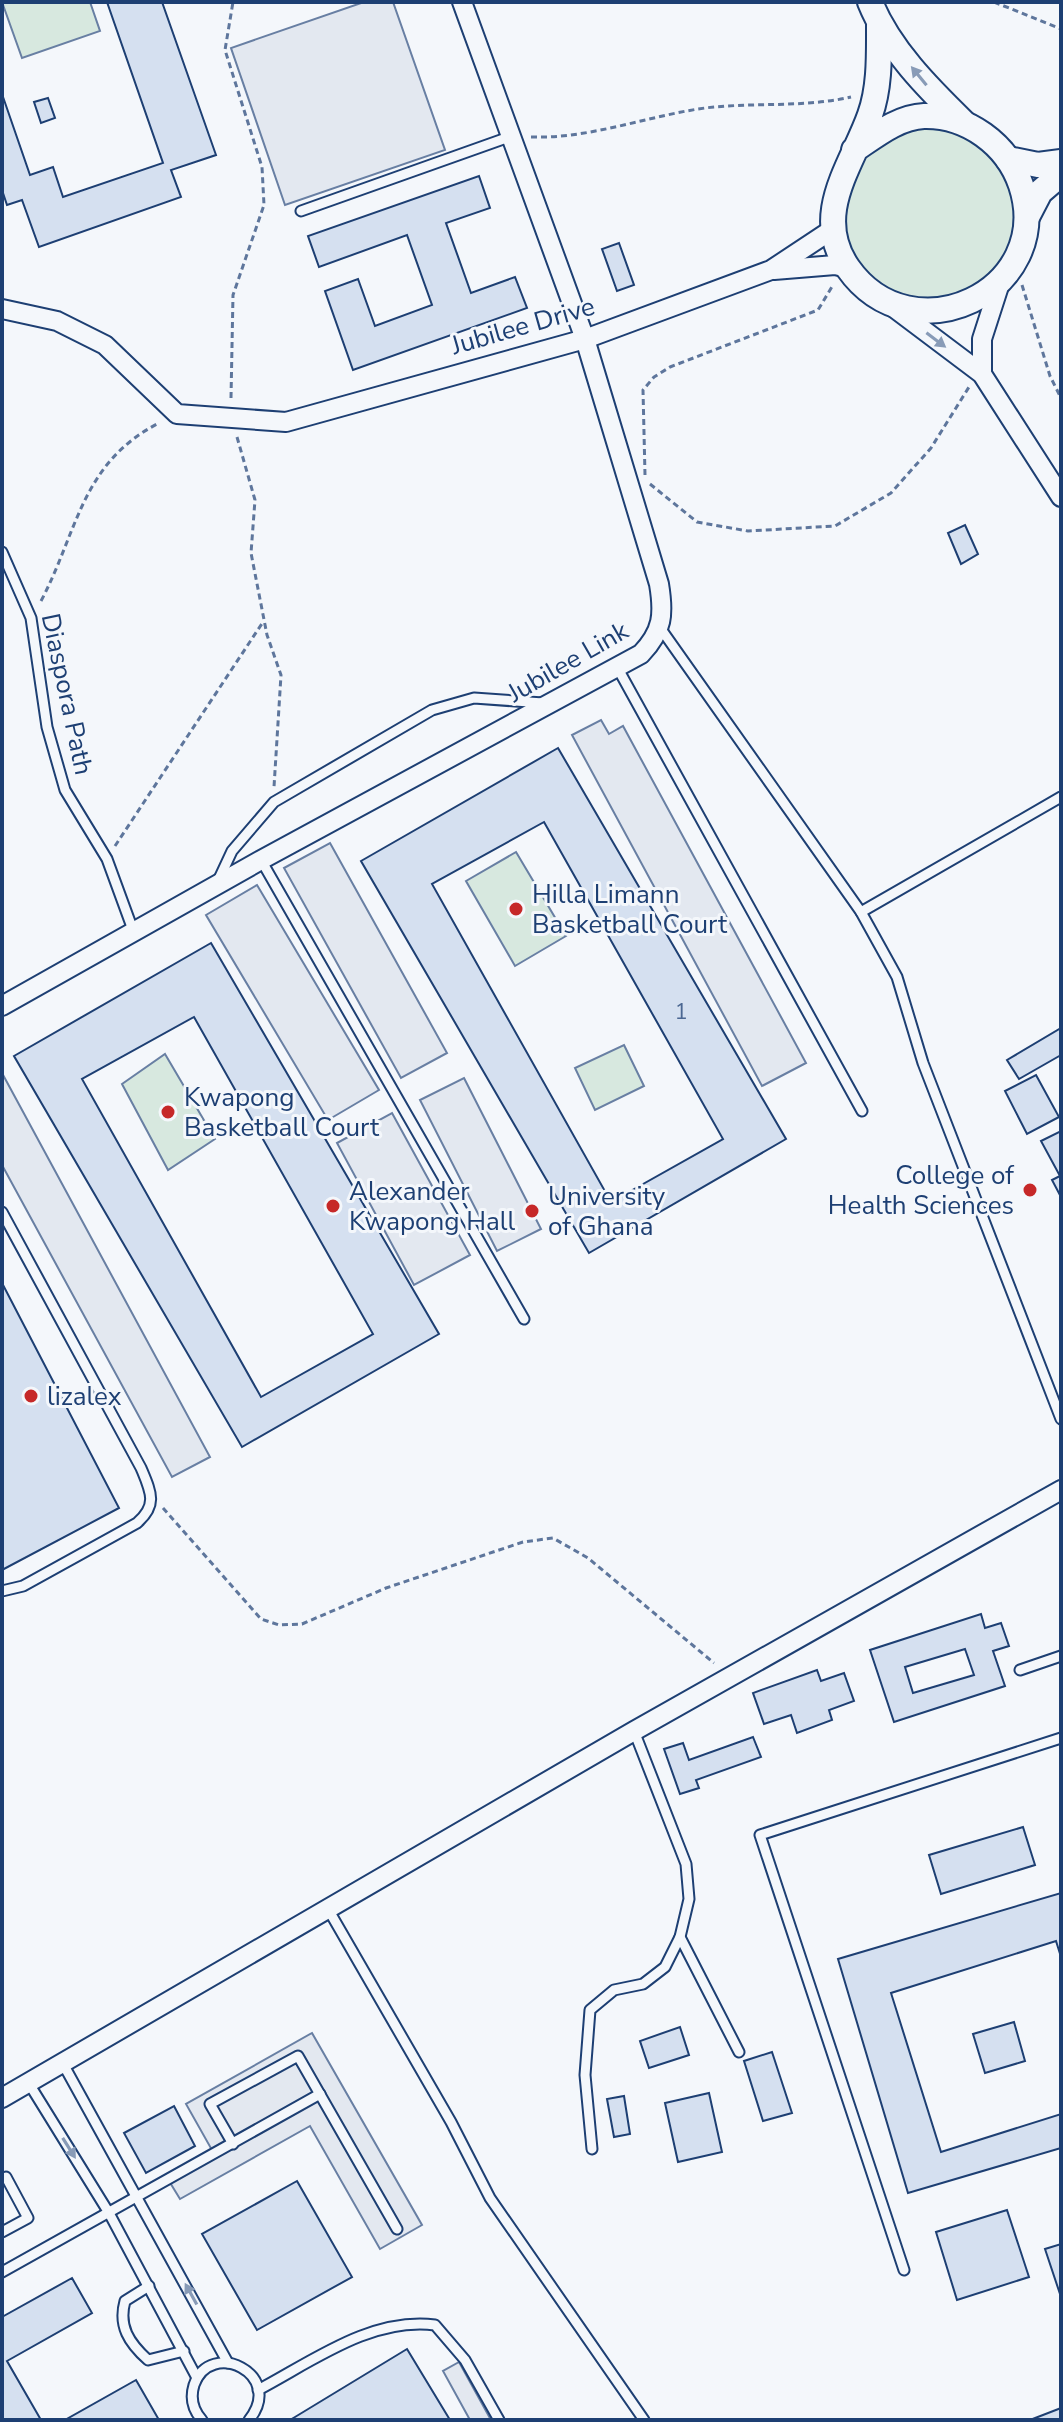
<svg xmlns="http://www.w3.org/2000/svg" width="1063" height="2422" viewBox="0 0 1063 2422" font-family="'Nunito Sans',sans-serif">
  <style>
    .grass { fill: #d7e8df; stroke: #687fa3; stroke-width: 2 }
    .parking { fill: #e3e8f0; stroke: #687fa3; stroke-width: 2 }
    .building { fill: #d5e0f0; stroke: #1d3f73; stroke-width: 2; fill-rule: evenodd }
    .lines { fill: none; stroke-linecap: round; stroke-linejoin: round }
    .lane-casing { stroke: #1d3f73; stroke-width: 13 }
    .street-casing { stroke: #1d3f73; stroke-width: 22 }
    .secondary-casing { stroke: #1d3f73; stroke-width: 28 }
    .path { stroke: #5e769c; stroke-width: 3; stroke-dasharray: 6 4; stroke-linecap: butt }
    .lane { stroke: #f4f7fb; stroke-width: 9 }
    .street { stroke: #f4f7fb; stroke-width: 18 }
    .secondary { stroke: #f4f7fb; stroke-width: 24 }
    .oneway { fill: #889bb7 }
    .poi-dot { fill: #c62828; stroke: #f4f7fb; stroke-width: 3 }
    .labels { text-anchor: middle; dominant-baseline: central; stroke-width: 6; stroke-linejoin: round; paint-order: stroke }
    .number-label { font-size: 22px; fill: #4b6792 }
    .street-label { font-size: 26px; fill: #1d3f73; stroke: #f4f7fb }
    .poi-label { font-size: 26px; fill: #1d3f73; stroke: #f4f7fb; text-anchor: start }
  </style>
  <rect width="100%" height="100%" fill="#f4f7fb"/>
  <g class="grass">
    <path d="M2 2H90L100 31 22 58Z"/>
    <circle cx="929" cy="214" r="86"/>
    <path d="M516 852 566 936 515 966 466 881Z"/>
    <path d="M624 1045 644 1086 595 1110 575 1068Z"/>
    <path d="M165 1054 215 1139 168 1170 122 1084Z"/>
  </g>
  <g class="parking">
    <path d="M364 2H393L445 150 285 205 231 48Z"/>
    <path d="M601 720 609 734 623 726 806 1063 762 1086 572 735Z"/>
    <path d="M330 843 447 1053 401 1078 284 868Z"/>
    <path d="M257 885 379 1090 328 1120 206 915Z"/>
    <path d="M2 1073 210 1457 172 1477 2 1165Z"/>
    <path d="M464 1078 541 1229 497 1251 420 1100Z"/>
    <path d="M392 1113 470 1255 414 1285 337 1143Z"/>
    <path d="M312 2033 422 2225 380 2249 310 2126 180 2199 166 2176 212 2150 186 2104Z"/>
    <path d="M459 2362 491 2420H470L443 2371Z"/>
  </g>
  <g class="building">
    <path d="M107 2H162L216 155 171 170 181 197 39 247 22 200 7 205 2 190V94L30 175 53 167 63 197 163 163Z"/>
    <path d="M48 98 55 118 41 123 34 102Z"/>
    <path d="M479 176 490 208 446 223 471 293 515 277 527 308 353 370 325 291 358 279 375 326 432 305 407 235 319 267 308 236Z"/>
    <path d="M619 243 634 285 617 291 602 249Z"/>
    <path d="M965 525 978 554 961 564 948 533Z"/>
    <path d="M558 748 786 1139 589 1253 361 861ZM544 822 723 1139 611 1202 432 884Z"/>
    <path d="M211 943 439 1334 242 1447 14 1056ZM194 1017 373 1334 261 1397 82 1079Z"/>
    <path d="M1061 1028V1055L1019 1079 1007 1060Z"/>
    <path d="M1036 1075 1059 1117 1027 1134 1005 1091Z"/>
    <path d="M1061 1131V1197L1052 1180 1060 1176 1041 1141Z"/>
    <path d="M2 1283 119 1508 2 1570Z"/>
    <path d="M981 1614 985 1628 1001 1623 1009 1646 993 1651 1005 1686 894 1722 870 1650ZM965 1649 974 1675 913 1693 905 1667Z"/>
    <path d="M817 1670 821 1681 844 1673 854 1701 829 1710 832 1720 797 1733 791 1715 764 1724 753 1693Z"/>
    <path d="M753 1737 761 1757 696 1780 699 1788 680 1794 664 1749 683 1743 689 1760Z"/>
    <path d="M1023 1827 1035 1865 941 1894 929 1855Z"/>
    <path d="M1061 1893V1957L1056 1941 891 1993 941 2152 1061 2114V2148L908 2193 838 1959Z"/>
    <path d="M1014 2022 1025 2061 985 2073 973 2034Z"/>
    <path d="M680 2027 689 2055 649 2068 640 2041Z"/>
    <path d="M772 2052 792 2113 763 2121 744 2061Z"/>
    <path d="M709 2093 722 2152 678 2162 665 2103Z"/>
    <path d="M624 2096 630 2134 614 2137 607 2099Z"/>
    <path d="M174 2106 195 2146 146 2173 124 2133Z"/>
    <path d="M297 2181 352 2277 257 2330 202 2234Z"/>
    <path d="M1007 2210 1029 2277 957 2300 936 2232Z"/>
    <path d="M1061 2244V2297L1045 2249Z"/>
    <path d="M72 2278 92 2313 7 2361 41 2420H2V2317Z"/>
    <path d="M407 2349 450 2420H290L295 2417Z"/>
    <path d="M136 2380 159 2420H65Z"/>
    <path d="M1061 2408V2420H1030Z"/>
  </g>
  <g class="lines">
    <defs>
      <g id="lane">
        <path d="M301 211 509 137"/>
        <path d="M2 552 31 618 47 727 65 790 107 859 133 930"/>
        <path d="M661 629 861 912 897 977 923 1063 1061 1419"/>
        <path d="M617 667 862 1111"/>
        <path d="M261 860 524 1319"/>
        <path d="M218 881 232 851 274 802 432 710 474 698 543 703"/>
        <path d="M861 912 1061 797"/>
        <path d="M2 1212 141 1468C151 1492 158 1505 137 1523L23 1586 2 1591"/>
        <path d="M1020 1670 1061 1656"/>
        <path d="M328 1909 451 2122 490 2198 644 2420"/>
        <path d="M680 1937 739 2052"/>
        <path d="M62 2062 228 2363"/>
        <path d="M28 2082 109 2213 197 2378"/>
        <path d="M233 2144 210 2104 298 2056 397 2229"/>
        <path d="M592 2149 585 2075 590 2010 614 1990 643 1984 665 1967 680 1937 689 1899 686 1864 634 1731"/>
        <path d="M2 2179 6 2177 28 2218 2 2232"/>
        <path d="M904 2270 760 1835 1061 1738"/>
        <path d="M2 2272 320 2094"/>
        <path d="M149 2286 125 2301C118 2326 129 2343 148 2360L184 2351"/>
        <path d="M258 2390C313 2361 371 2317 435 2325L465 2360 499 2420"/>
        <path d="M202 2420C193 2410 190 2398 194 2385 210 2338 286 2374 249 2420"/>
      </g>
      <g id="street">
        <path d="M774 270 835 265 848 268"/>
        <path d="M893 307 982 374 1061 497"/>
        <path d="M2 309 57 321 105 345 177 414 286 422 585 339 771 270 833 229"/>
        <path d="M982 374V339L1001 280"/>
        <path d="M2 1006 261 860 641 654C663 631 664 614 659 584L585 339 462 2"/>
        <path d="M2 2098 634 1731 1061 1490"/>
      </g>
      <g id="secondary">
        <path d="M870 2C889 49 928 88 964 123"/>
        <path d="M854 150C875 136 898 117 924 116 967 115 1007 144 1021 185 1056 291 912 359 848 268 811 214 852 166 870 115 880 87 879 55 879 26"/>
        <path d="M1008 159 1038 165 1061 162"/>
        <path d="M1027 217 1040 192 1061 174"/>
      </g>
    </defs>
    <use href="#lane" class="lane-casing"/>
    <use href="#street" class="street-casing"/>
    <use href="#secondary" class="secondary-casing"/>
    <g class="path">
      <path d="M994 2 1061 29"/>
      <path d="M531 137C590 139 647 116 705 108 754 102 803 108 851 97"/>
      <path d="M1022 285 1050 376 1061 398"/>
      <path d="M231 398 233 295 264 205 262 167 225 50 233 2"/>
      <path d="M237 437 255 500 251 553 267 635 281 675 274 787"/>
      <path d="M645 475 643 390 654 377 670 367 818 310 833 285"/>
      <path d="M650 484 697 522 748 531 835 526 891 493 931 448 969 387"/>
      <path d="M41 601C78 531 81 463 159 423"/>
      <path d="M115 846 263 622"/>
      <path d="M163 1508 261 1619 279 1625 302 1624 386 1588 523 1542 553 1538 588 1558 714 1663"/>
    </g>
    <use href="#lane" class="lane"/>
    <use href="#street" class="street"/>
    <use href="#secondary" class="secondary"/>
  </g>
  <defs><path id="oneway-solid" d="M-6-.8H1V-3.2L6.5 0L1 3.2V.8H-6Z" transform="scale(2)"/></defs>
  <g class="oneway">
    <use href="#oneway-solid" transform="translate(919 76) rotate(-129)"/>
    <use href="#oneway-solid" transform="translate(936 340) rotate(37)"/>
    <use href="#oneway-solid" transform="translate(69 2148) rotate(58)"/>
    <use href="#oneway-solid" transform="translate(191 2294) rotate(-119)"/>
  </g>
  <g class="poi-dot">
    <circle cx="516" cy="909" r="8"/>
    <circle cx="168" cy="1112" r="8"/>
    <circle cx="1030" cy="1190" r="8"/>
    <circle cx="333" cy="1206" r="8"/>
    <circle cx="532" cy="1211" r="8"/>
    <circle cx="31" cy="1396" r="8"/>
  </g>
  <g class="labels">
    <g class="number-label">
      <text x="681" y="1012">1</text>
    </g>
    <g class="street-label">
      <text transform="translate(523 326) rotate(-16)">Jubilee Drive</text>
      <text transform="translate(568 662) rotate(-30)">Jubilee Link</text>
      <text transform="translate(67 694) rotate(78)">Diaspora Path</text>
    </g>
    <g class="poi-label">
      <text x="532" y="894">Hilla Limann<tspan x="532" dy="30">Basketball Court</tspan></text>
      <text x="184" y="1097">Kwapong<tspan x="184" dy="30">Basketball Court</tspan></text>
      <text x="1014" y="1175" text-anchor="end">College of<tspan x="1014" dy="30">Health Sciences</tspan></text>
      <text x="349" y="1191">Alexander<tspan x="349" dy="30">Kwapong Hall</tspan></text>
      <text x="548" y="1196">University<tspan x="548" dy="30">of Ghana</tspan></text>
      <text x="47" y="1396">lizalex</text>
    </g>
  </g>
  <rect width="1063" height="2422" fill="none" stroke="#1d3f73" stroke-width="8"/>
</svg>
